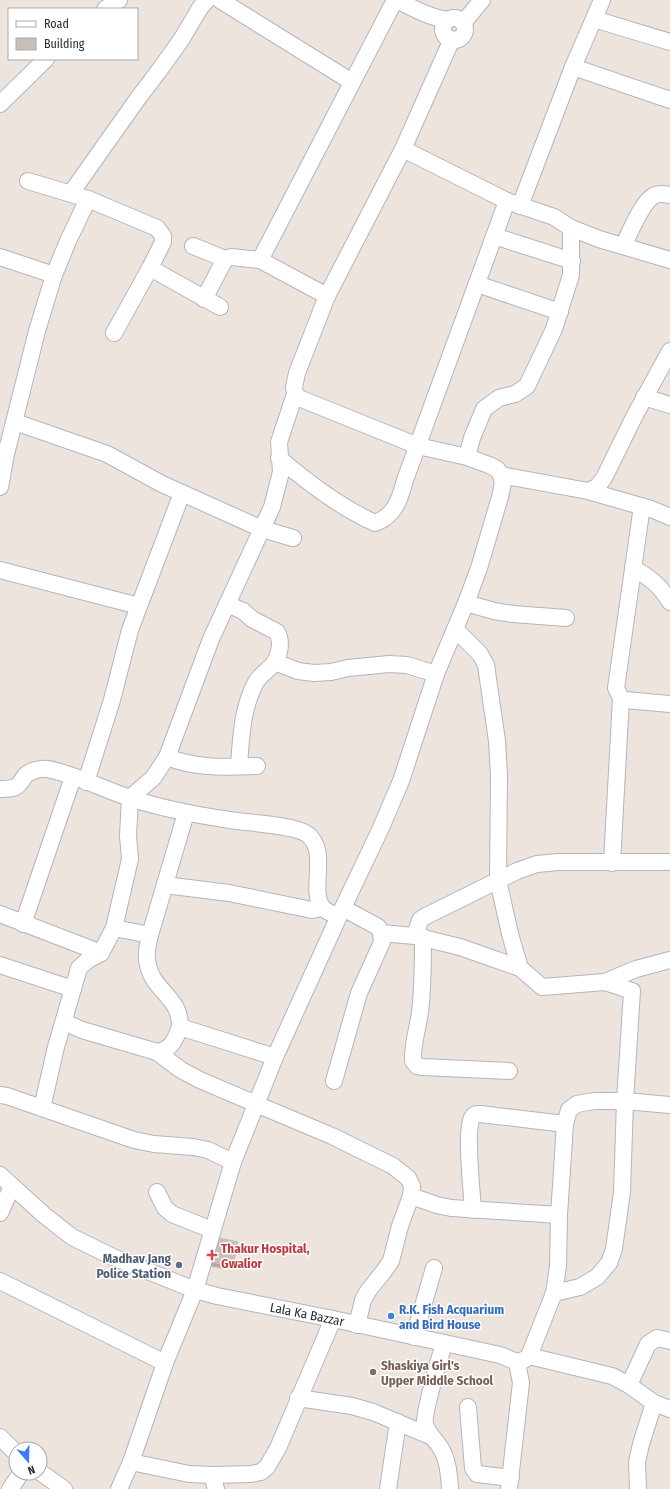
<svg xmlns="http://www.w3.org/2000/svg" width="670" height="1489" viewBox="0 0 670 1489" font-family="'Fira Sans Condensed',sans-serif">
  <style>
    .building { fill: #c6c0b9; stroke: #c8c0b7; filter: url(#shadow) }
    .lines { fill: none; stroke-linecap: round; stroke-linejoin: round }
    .minor-casing { stroke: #b1b5bf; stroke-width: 18 }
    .minor { stroke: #fff; stroke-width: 16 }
    .health-dot { fill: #e0444e; stroke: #fff; stroke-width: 1.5 }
    .service-dot { fill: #5c6f8a; stroke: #fff; stroke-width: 1.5 }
    .shop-dot { fill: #3f7fe0; stroke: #fff; stroke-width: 1.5 }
    .education-dot { fill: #8d6e63; stroke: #fff; stroke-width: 1.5 }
    .labels { text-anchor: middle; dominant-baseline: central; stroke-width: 3; stroke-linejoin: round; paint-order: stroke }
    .health-label { font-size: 13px; font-weight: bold; fill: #be3a42; stroke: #fff; text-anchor: start }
    .service-label { font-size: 13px; font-weight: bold; fill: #4e5e75; stroke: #fff; text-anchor: end }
    .shop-label { font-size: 13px; font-weight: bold; fill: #366cbe; stroke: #fff; text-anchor: start }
    .street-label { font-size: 13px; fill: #2b2b2b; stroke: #fff }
    .education-label { font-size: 13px; font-weight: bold; fill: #785e54; stroke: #fff; text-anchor: start }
  </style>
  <defs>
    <filter id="shadow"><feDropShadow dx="-3.5" dy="3.5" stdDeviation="0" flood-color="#0004"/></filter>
  </defs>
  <rect width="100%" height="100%" fill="#ede4de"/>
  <path class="building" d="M220 1238 238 1242 233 1266 213 1262Z"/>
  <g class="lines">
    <defs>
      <g id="minor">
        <path d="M220 0 352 82"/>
        <path d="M397 0C414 9 429 17 448 20"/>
        <path d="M105 9 119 0"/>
        <circle cx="454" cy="29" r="11"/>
        <path d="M594 19 670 42"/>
        <path d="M463 23 482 0"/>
        <path d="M573 67 670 100"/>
        <path d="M0 104 46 59"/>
        <path d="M403 149 507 201 554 217 571 228 599 239 670 260"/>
        <path d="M28 181 88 199 157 228 163 236V242L150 268 114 333"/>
        <path d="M71 193 139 97 158 72 181 40 200 8 207 0"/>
        <path d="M520 206 573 67 602 0"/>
        <path d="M494 236 572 261"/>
        <path d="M193 246 225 259"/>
        <path d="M623 246C630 233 642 201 655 195 660 193 664 194 670 195"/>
        <path d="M0 257 54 275"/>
        <path d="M150 268 220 307"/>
        <path d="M477 284 560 312"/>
        <path d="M327 296 260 260 395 0"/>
        <path d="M204 299 225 259 231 257 260 260"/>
        <path d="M644 397 670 405"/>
        <path d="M15 422 107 454 162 484 262 529 293 538"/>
        <path d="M467 457 472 438 484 409 499 398 515 394 527 386 554 329 571 275V228"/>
        <path d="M279 458C308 483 340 507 375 523 395 516 400 499 405 480L507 201"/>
        <path d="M501 475 588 491 597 487 604 478 635 415 670 351"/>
        <path d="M0 487 6 454 37 331 54 275 68 241 88 199"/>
        <path d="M588 491 651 509 670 517"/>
        <path d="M642 506 616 688 621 698 625 700 670 704"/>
        <path d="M633 568C650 578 660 585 670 602"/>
        <path d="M0 570 139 606"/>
        <path d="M466 603 494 611 513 614 566 618"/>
        <path d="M227 604 243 611 252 619 277 632C282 641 280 653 275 662 271 668 261 674 256 682 242 708 241 737 239 766"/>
        <path d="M455 629 480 654 486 665 497 741 499 775 498 880 510 934 520 968"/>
        <path d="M275 662 298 671 314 673 331 672 348 668 389 664 407 665 436 674"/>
        <path d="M167 757C198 769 225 767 257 766"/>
        <path d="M86 782 112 700 130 630 182 493"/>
        <path d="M0 789C6 789 13 789 17 786 21 783 22 780 25 776 29 771 41 768 47 769 73 773 105 790 130 798 163 809 196 815 230 820 248 823 295 825 307 834 330 851 308 891 323 908 326 912 334 914 339 916"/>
        <path d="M612 863 621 698"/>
        <path d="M165 885 229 893 312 910 323 908"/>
        <path d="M0 914 101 953"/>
        <path d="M23 924 73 777"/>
        <path d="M114 928 150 935"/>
        <path d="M381 933 415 936"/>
        <path d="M423 937C423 962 423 987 420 1012 418 1028 412 1045 413 1061L417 1066 423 1067 509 1071"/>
        <path d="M0 965 73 989"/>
        <path d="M605 982 636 969 670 960"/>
        <path d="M64 1022 82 1030 157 1052C172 1049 175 1040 180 1027L275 1057"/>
        <path d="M180 1027C180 1020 179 1014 176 1008 167 991 150 984 147 960 146 952 148 943 150 935L186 813"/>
        <path d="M157 1052 181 1070 200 1080 256 1104 332 1136 393 1166 408 1178 412 1186 411 1196"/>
        <path d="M334 1081 359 993 382 942 381 933 378 927 343 908"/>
        <path d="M0 1095 7 1096 134 1140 154 1144 193 1147 208 1150 233 1162"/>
        <path d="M42 1108 56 1047 79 968 88 960 101 953 114 928 130 859 128 836 130 798 153 778 167 757 211 639 272 507 281 472 279 442 295 394"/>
        <path id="s1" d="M0 1175 44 1215 72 1237 113 1257 195 1290 217 1296 333 1319 500 1355 517 1362"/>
        <path d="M157 1192 165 1208 172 1214 212 1230"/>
        <path d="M473 1210C472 1193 465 1130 472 1118 474 1114 476 1114 480 1114L565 1124"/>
        <path d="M0 1213 12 1186"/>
        <path d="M0 1281 165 1363"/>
        <path d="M554 1293 580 1287 597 1277 609 1263 614 1249 622 1192 625 1101 632 991 605 982 542 987 520 968 460 947 415 936 420 920 426 916 517 871 537 864 558 862H670"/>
        <path d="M357 1325 363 1300 368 1291 384 1271 391 1261 400 1226 411 1196 437 1205 451 1208 559 1215"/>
        <path d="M414 1337 434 1268"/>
        <path d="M444 1343C440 1357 423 1414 425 1424 428 1434 435 1439 440 1447 448 1459 449 1475 450 1489"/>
        <path d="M529 1356 612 1376 629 1385 654 1403 670 1409"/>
        <path d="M517 1362 524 1360 529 1356 554 1293 558 1266 559 1215 565 1124 569 1110 577 1104 594 1101H625L670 1105"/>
        <path d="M629 1385 648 1344 657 1338 670 1341"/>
        <path d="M298 1398 352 1406 373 1412 430 1436"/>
        <path d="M468 1407 473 1468 477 1474 511 1478"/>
        <path d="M0 1437 16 1453"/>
        <path d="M131 1462 189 1474 212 1475 251 1474 261 1472 267 1467 278 1448 333 1319"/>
        <path d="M40 1472 64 1489"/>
        <path d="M212 1475 216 1489"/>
        <path d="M10 1489 21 1473"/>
        <path d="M119 1489 131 1462 165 1363 195 1290 233 1162 275 1057 339 916 380 830 401 781 436 674 466 603 479 568 500 497 503 483 501 475 497 469 489 465 467 457 418 446 299 398 295 394 294 387 297 373 327 296 403 149 452 39"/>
        <path d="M388 1489 398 1422"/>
        <path d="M509 1489 521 1383 517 1362"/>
        <path d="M638 1489 637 1462 641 1444 654 1403"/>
      </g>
    </defs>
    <use href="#minor" class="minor-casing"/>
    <use href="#minor" class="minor"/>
  </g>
  <path class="health-dot" d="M210 1249h4v4h4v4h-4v4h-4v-4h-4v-4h4z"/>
  <circle class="service-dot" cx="179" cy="1265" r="4"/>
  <circle class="shop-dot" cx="391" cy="1316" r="4"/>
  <circle class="education-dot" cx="373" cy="1372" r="4"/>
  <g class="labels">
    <g class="health-label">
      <text x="221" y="1248">Thakur Hospital,<tspan x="221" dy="15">Gwalior</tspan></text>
    </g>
    <g class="service-label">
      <text x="171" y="1258">Madhav Jang<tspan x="171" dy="15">Police Station</tspan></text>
    </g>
    <g class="shop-label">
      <text x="399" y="1309">R.K. Fish Acquarium<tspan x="399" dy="15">and Bird House</tspan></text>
    </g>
    <g class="street-label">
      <text stroke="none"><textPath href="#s1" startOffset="344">Lala Ka Bazzar</textPath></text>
    </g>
    <g class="education-label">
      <text x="381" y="1365">Shaskiya Girl's<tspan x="381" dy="15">Upper Middle School</tspan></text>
    </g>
  </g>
  <rect x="8" y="8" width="130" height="52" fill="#ffffff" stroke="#aaaaaa"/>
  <rect x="16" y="21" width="20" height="6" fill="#ffffff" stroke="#aaaaaa"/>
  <text x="44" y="28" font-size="12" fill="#2b2b2b">Road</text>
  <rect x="16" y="38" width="20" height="12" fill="#c6c0b9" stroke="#aaaaaa"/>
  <text x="44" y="48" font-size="12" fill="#2b2b2b">Building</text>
  <g transform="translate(28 1461) rotate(160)"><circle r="19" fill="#ffffff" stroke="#aaaaaa"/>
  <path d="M0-3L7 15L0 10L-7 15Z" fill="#3f78f9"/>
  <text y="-6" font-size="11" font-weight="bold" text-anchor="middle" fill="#2b2b2b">N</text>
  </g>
</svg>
